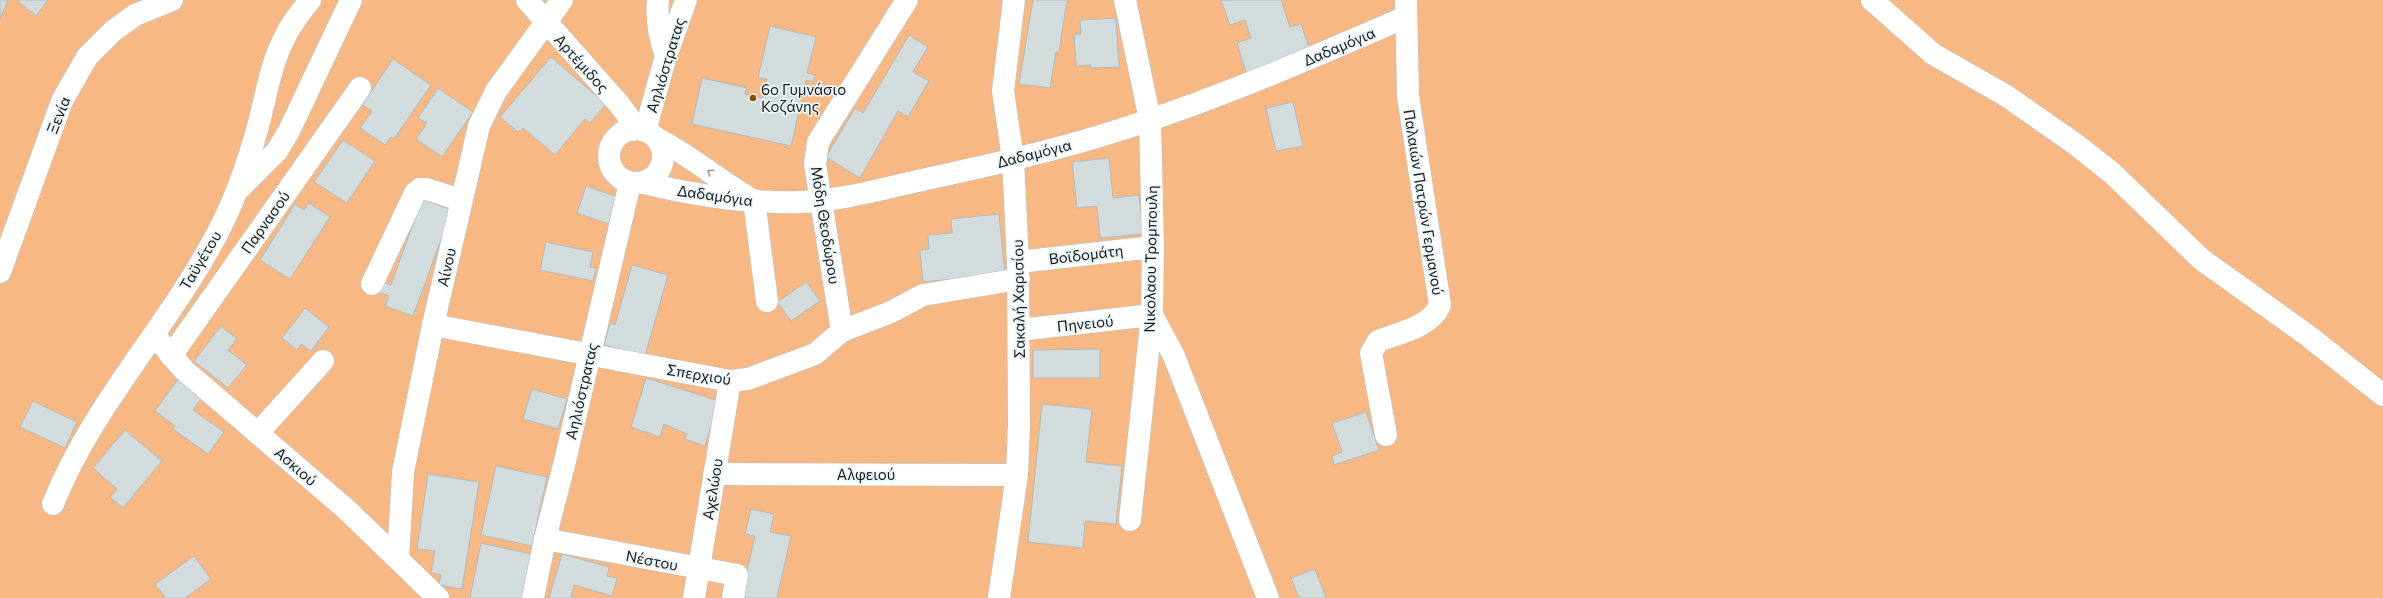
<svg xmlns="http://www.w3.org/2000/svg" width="2383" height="598" viewBox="0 0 2383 598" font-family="Commissioner,sans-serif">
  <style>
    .green { fill: #f8b884 }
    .building { fill: #d3dcdd; stroke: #b2bbbc }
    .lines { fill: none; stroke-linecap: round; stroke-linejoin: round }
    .minor-casing { stroke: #b7bfc1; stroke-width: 23 }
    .minor { stroke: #fff; stroke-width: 22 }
    .oneway { stroke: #979899 }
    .poi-dot { fill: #8a4d0d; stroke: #edf6f7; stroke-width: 1.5 }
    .labels { text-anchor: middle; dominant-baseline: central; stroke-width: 3.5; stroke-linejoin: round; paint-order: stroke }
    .street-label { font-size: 15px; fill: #181b1c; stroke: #edf6f7 }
    .poi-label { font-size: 15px; fill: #181b1c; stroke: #edf6f7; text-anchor: start }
  </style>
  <rect width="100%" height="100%" fill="#edf6f7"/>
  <rect class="green" x="0" y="0" width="2383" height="598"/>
  <g class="building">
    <path d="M0 0H8L0 19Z"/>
    <path d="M17 0H48L36 16Z"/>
    <path d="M1033 0H1067L1059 52H1056L1050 88 1019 84Z"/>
    <path d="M1221 0H1281L1290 27 1301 24 1312 56 1247 76 1237 43 1251 38 1245 20 1230 25Z"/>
    <path d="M1116 18 1119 67 1091 68V65L1076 66 1074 34H1081L1080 20Z"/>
    <path d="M770 26 816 37 807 73 815 75 813 82 806 80 791 146 692 124 702 78 747 88 745 94 762 98 767 79 758 78Z"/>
    <path d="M909 35 928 47 913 72 929 81 908 117 898 111 860 178 826 157 855 108 863 113Z"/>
    <path d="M551 57 606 104 590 123 585 119 555 155 523 128 518 132 500 117Z"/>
    <path d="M393 59 431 85 394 139 391 137 385 145 360 128 372 111 362 105Z"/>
    <path d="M438 88 473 112 442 157 416 139 427 123 418 118Z"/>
    <path d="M1293 102 1303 146 1276 151 1266 108Z"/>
    <path d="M343 140 375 161 347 203 314 182Z"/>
    <path d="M1109 158 1113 198 1139 195 1143 234 1100 238 1097 206 1077 208 1072 162Z"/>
    <path d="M586 186 618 197 609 224 577 213Z"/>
    <path d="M418 198 452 210 413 316 385 306 389 296 379 292 383 282 391 285 414 221 410 220Z"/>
    <path d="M309 203 330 217 290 279 260 260 295 204 304 210Z"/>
    <path d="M999 214 1005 274 923 282 920 250 929 249 928 235 952 233 951 219Z"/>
    <path d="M546 242 593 252 590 267 596 268 593 281 540 270Z"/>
    <path d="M632 265 668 275 645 356 604 345 610 323 615 325Z"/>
    <path d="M806 282 820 301 791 321 777 302Z"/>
    <path d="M305 308 329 327 311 351 301 344 297 350 282 338Z"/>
    <path d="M221 326 237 339 228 350 247 365 228 388 194 361Z"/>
    <path d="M1100 349V378H1033V350Z"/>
    <path d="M646 378 719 401 705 446 685 439 687 434 664 424 660 437 631 427Z"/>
    <path d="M178 379 203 396 193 410 224 432 208 454 173 429 175 426 155 411Z"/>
    <path d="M532 389 567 399 558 429 523 419Z"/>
    <path d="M33 401 77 422 65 448 20 427Z"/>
    <path d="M1042 404 1092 409 1086 462 1122 466 1116 524 1085 521 1083 548 1028 542Z"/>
    <path d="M1366 412 1379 450 1334 465 1332 456 1342 452 1332 423Z"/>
    <path d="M125 430 162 461 123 508 110 497 117 489 93 468Z"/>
    <path d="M496 466 547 477 532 546 481 535Z"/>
    <path d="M428 474 479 482 462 589 439 585 441 575 431 573 435 551 417 549Z"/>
    <path d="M751 509 774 514 770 532 791 536 777 598H741L755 536 745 534Z"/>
    <path d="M481 543 531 554 522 598H470Z"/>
    <path d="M562 554 609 567 607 576 617 578 612 596 574 585 571 596 576 598H549Z"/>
    <path d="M194 556 211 579 185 598H166L155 584Z"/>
    <path d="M1315 569 1326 598H1299L1291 578Z"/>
  </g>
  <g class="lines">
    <defs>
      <g id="minor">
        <path d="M527 0 619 104 628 116 633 130"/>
        <path d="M658 0C656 20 659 37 666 56"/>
        <path d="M1125 0 1150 120 1153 247 1152 315 1130 520"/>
        <path d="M1872 0 1933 54 2005 95 2074 143 2112 173 2201 259 2307 335 2383 395"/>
        <circle cx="636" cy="156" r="27"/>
        <path d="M645 131 666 56 686 0"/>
        <path d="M656 138C688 154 715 177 746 196"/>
        <path d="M644 183C694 195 750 204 802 202 846 200 888 187 931 178 992 165 1053 151 1113 132 1213 101 1309 59 1406 17"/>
        <path d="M240 188 277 151 289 131 351 0"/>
        <path d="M754 200 767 301"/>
        <path d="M1018 262 1153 247"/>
        <path d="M0 272 62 101 87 57 113 31 135 15 172 0"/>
        <path d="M372 284 415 193 420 189H426L461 200"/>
        <path d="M433 325 730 381 748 379 815 354 842 331 891 312 923 295 1019 279"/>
        <path d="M1019 330 1152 315 1174 356 1268 598"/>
        <path d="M842 331 815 164 818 142 907 0"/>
        <path d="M154 335 184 370 346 509 438 598"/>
        <path d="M171 356 360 88"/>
        <path d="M258 433 323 361"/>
        <path d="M1386 435 1371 353 1378 341C1399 333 1431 327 1440 305L1408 96 1406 0"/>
        <path d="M714 474 1017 475"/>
        <path d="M53 504C92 406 168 327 217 234 235 200 247 166 257 130 266 98 270 64 286 35 292 22 302 11 310 0"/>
        <path d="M545 539 737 575 733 598"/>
        <path d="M398 559 403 472 433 325 479 126 496 91 562 0"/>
        <path d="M533 598 545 539 565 461 630 183"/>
        <path d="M694 598 730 381"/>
        <path d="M999 598 1017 475 1019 423 1018 262 1013 159 1003 91 1014 0"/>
      </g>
    </defs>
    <use href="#minor" class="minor-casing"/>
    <use href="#minor" class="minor"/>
  </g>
  <defs><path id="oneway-chevron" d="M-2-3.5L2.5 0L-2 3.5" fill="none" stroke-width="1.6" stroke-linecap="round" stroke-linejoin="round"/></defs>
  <use class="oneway" href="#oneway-chevron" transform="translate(710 172) rotate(-143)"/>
  <circle class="poi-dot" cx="753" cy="98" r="4"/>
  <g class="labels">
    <g class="street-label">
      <text transform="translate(1339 46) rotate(-23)">Δαδαμόγια</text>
      <text transform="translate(582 63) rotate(48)">Αρτέμιδος</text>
      <text transform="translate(665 65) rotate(-73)">Αηλιόστρατας</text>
      <text transform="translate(58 115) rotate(-68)">Ξενία</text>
      <text transform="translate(1034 153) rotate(-14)">Δαδαμόγια</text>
      <text transform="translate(715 195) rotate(8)">Δαδαμόγια</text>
      <text transform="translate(1424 202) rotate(81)">Παλαιών Πατρών Γερμανού</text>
      <text transform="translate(265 222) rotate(-55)">Παρνασού</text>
      <text transform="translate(826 225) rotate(81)">Μόδη Θεοδώρου</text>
      <text transform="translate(1086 254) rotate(-7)">Βοϊδομάτη</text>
      <text transform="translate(1150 259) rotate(-89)">Νικολαου Τρομπουλη</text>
      <text transform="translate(200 260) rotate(-59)">Ταϋγέτου</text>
      <text transform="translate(446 267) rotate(-77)">Αίνου</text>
      <text transform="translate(1018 299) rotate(-91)">Σακαλή Χαρισίου</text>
      <text transform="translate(1085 323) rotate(-6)">Πηνειού</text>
      <text transform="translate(699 374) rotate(9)">Σπερχιού</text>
      <text transform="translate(581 391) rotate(-77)">Αηλιόστρατας</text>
      <text transform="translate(296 466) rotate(41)">Ασκιού</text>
      <text x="866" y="474">Αλφειού</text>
      <text transform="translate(712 489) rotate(-81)">Αχελώου</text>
      <text transform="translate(652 560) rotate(11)">Νέστου</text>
    </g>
    <g class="poi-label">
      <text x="761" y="89">6ο Γυμνάσιο<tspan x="761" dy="17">Κοζάνης</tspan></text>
    </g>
  </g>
</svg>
